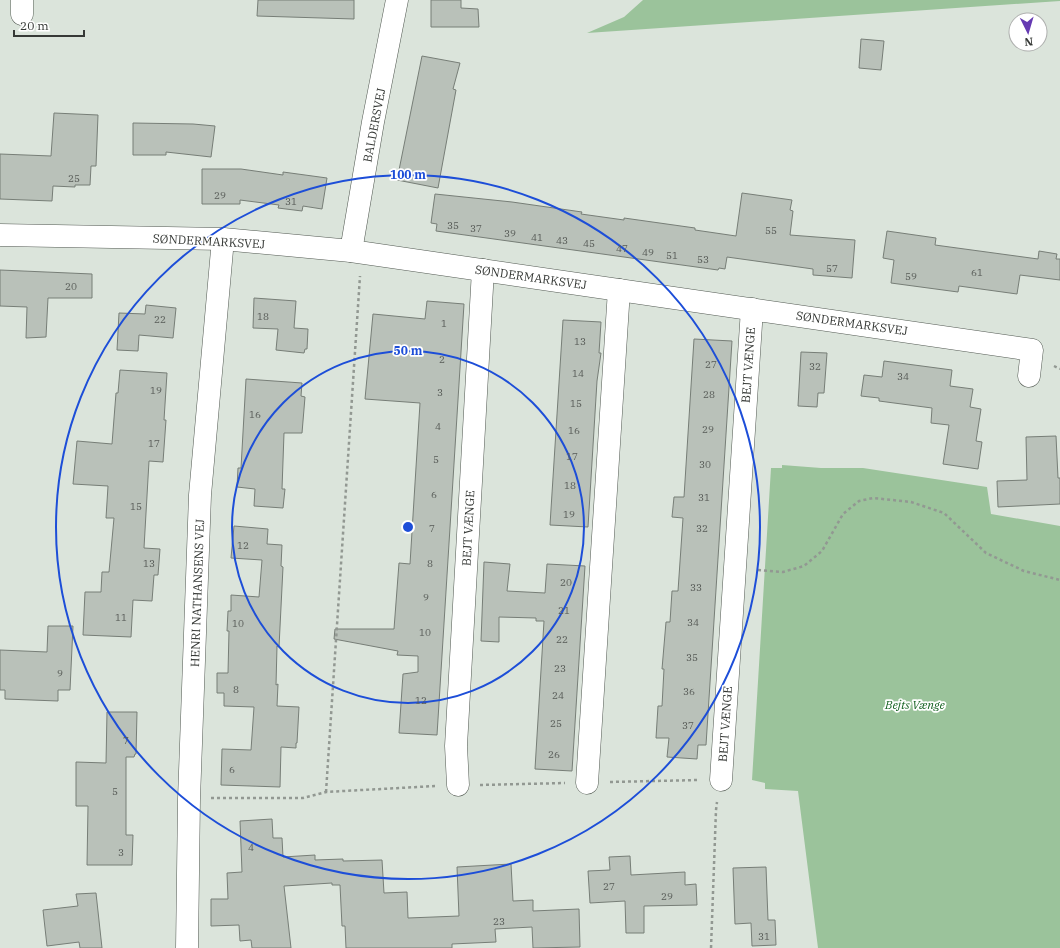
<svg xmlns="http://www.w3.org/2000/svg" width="1060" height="948" viewBox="0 0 1060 948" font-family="'IBM Plex Serif',serif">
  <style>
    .green { fill: #9bc39b }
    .building { fill: #b9c1b9; stroke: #777e77 }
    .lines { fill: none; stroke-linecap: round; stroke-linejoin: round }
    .street-casing { stroke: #535a53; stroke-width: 23 }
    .path { stroke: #929892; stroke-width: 2.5; stroke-dasharray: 3 3; stroke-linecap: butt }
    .street { stroke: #fff; stroke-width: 22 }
    .ring { fill: none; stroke: #1d4ed8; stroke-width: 2 }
    .labels { text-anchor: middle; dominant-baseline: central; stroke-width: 3.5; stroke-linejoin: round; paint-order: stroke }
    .number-label { font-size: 10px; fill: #575b57 }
    .street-label { font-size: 12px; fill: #363936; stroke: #fff }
    .park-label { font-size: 12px; font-style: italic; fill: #146120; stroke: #fff }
    .centre { fill: #1d4ed8; stroke: #fff; stroke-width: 2 }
    .ring-label { font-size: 12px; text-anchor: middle; font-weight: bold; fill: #1d4ed8; stroke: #fff; stroke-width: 3.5; stroke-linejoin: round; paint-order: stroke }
  </style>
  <rect width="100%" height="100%" fill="#dbe4db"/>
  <g class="green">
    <path d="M643 0H1060V1L587 33 624 17Z"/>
    <path d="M782 465 821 468H863L987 487 991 514 1060 526V948H818L798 791 765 789V783L752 780 771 468H782Z"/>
  </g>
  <g class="building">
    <path d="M258 0H354V19L257 16Z"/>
    <path d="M431 0H461V8L478 9 479 27H431Z"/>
    <path d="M861 39 884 41 881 70 859 68Z"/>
    <path d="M422 56 460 63 453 89 456 90 438 188 397 180Z"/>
    <path d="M54 113 98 115 96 166H91L90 185H75V187L53 186 52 201 0 199V154L51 156Z"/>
    <path d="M133 123 193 124 215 126 211 157 166 152V155H133Z"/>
    <path d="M202 169H241L283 175V172L327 178 322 209 303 206 302 211 278 208 279 205 240 200V204H202Z"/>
    <path d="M742 193 792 200 790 210 793 211 790 235 855 240 852 278 813 275V269L727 257 725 269 719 268 718 270 436 231 437 224 431 223 435 194 512 202 582 212 581 214 624 220V218L695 228V230L736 236Z"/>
    <path d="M887 231 936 238 935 245 1038 259 1039 251 1057 254 1056 259H1060V280L1020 275 1017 294 959 286 958 292 891 283 894 260 883 258Z"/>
    <path d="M0 270 92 274V298H48L46 337 26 338 27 307 0 306Z"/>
    <path d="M254 298 296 301 294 328 308 329 307 349H305L304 353 276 350 278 329 253 328Z"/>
    <path d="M427 301 464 304 437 735 399 733 403 674 418 672V656L397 655 398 651 334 639 335 629H394L399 563 410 564 420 403 365 399 373 314 425 319Z"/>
    <path d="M146 305 176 308 173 338 139 335 138 351 117 350 119 313 145 314Z"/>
    <path d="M563 320 601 322 599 353H601L597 381 588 527 550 525Z"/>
    <path d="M694 339 732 341 706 745H698L697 759 667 757 669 738H656L658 706H662L664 669H662L666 622H670L672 591H678L683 518 672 517 674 497H684Z"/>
    <path d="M801 352 827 353 824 393H818L817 407 798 406Z"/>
    <path d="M884 361 952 370 950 386 973 389 970 407 981 409 976 441 982 442 978 469 943 464 949 425 931 423 932 408 879 401V398L861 396 864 375 882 377Z"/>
    <path d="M120 370 167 373 164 420H166L163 462 149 461 144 548 160 549 158 575H154L152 601 133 600 131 637 83 635 85 592H101L102 572H109L114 518H106L108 486 73 484 77 441 112 444 116 393H118Z"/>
    <path d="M246 379 302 383 301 396 305 397 302 433H284L282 489H285L283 508 254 506 255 489 237 487 238 468H241Z"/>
    <path d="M1056 436 1058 478H1060V504L998 507 997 481 1027 480 1026 437Z"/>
    <path d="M234 526 268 529 267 544 282 545 281 566 283 567 279 647 277 646 276 685 278 684 277 706 299 707 297 743H296V748L281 747 280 787 221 785 222 749 251 750 254 707 224 706V693H217V673H228L229 631H227L228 611H231V595L259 597 262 560 231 558Z"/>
    <path d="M484 562 510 564 507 591 545 593 547 564 585 566 572 771 535 769 544 621H536V618L499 617V642L481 641Z"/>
    <path d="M48 626H73L70 690H58V701L5 699V690H0V650L47 652Z"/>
    <path d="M107 712H137L136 754H135L134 757H126V835H133L132 865H87L88 806H76V762L106 763Z"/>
    <path d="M272 819 273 838H282L283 857 315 855V860L343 859V861L382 860 384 893 407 892 408 918 459 916 457 867 511 864 513 901 533 900V911L579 909 580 947 533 948 532 927 495 929 496 942 452 944V948H346L345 926H342L340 885H332V883L284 886 291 948H252L251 940 240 941 239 925 211 926V899H228L227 873 242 872 240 821Z"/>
    <path d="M630 856 631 875 685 872V885L696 884 697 905 644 906V933H626L625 901 590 903 588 871 610 870 609 857Z"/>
    <path d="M766 867 768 920H775L776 945 752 946 751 923 735 924 733 868Z"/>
    <path d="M96 893 102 948H80L79 942 47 946 43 910 78 906 76 894Z"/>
  </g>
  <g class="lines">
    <defs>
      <g id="street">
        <path d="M22 0V14"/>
        <path d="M0 235 223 239 351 251 1032 350 1029 376"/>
        <path d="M351 251 373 122 397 0"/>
        <path d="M721 780 752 309"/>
        <path d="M587 783 619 290"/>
        <path d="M458 785 456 746 483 270"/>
        <path d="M187 948 189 799 200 495 223 239"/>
      </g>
    </defs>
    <use href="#street" class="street-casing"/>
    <g class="path">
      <path d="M1054 366 1060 369"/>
      <path d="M758 570 783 572 804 566 822 551 843 514 859 501 873 498 911 502 944 513 986 553 1024 571 1060 580"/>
      <path d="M610 782 699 780"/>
      <path d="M480 785 565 783"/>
      <path d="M326 792 360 276"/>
      <path d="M211 798H303L326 792 435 786"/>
      <path d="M711 948 716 810 717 802"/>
    </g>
    <use href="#street" class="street"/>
  </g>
  <g class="ring">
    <circle cx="408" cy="527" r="176"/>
    <circle cx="408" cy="527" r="352"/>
  </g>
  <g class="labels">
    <g class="number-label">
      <text x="74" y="178">25</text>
      <text x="220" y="195">29</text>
      <text x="291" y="201">31</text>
      <text x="453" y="225">35</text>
      <text x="476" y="228">37</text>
      <text x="771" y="230">55</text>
      <text x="510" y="233">39</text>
      <text x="537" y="237">41</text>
      <text x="562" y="240">43</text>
      <text x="589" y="243">45</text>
      <text x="622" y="248">47</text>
      <text x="648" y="252">49</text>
      <text x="672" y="255">51</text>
      <text x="703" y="259">53</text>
      <text x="832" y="268">57</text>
      <text x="977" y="272">61</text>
      <text x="911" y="276">59</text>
      <text x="71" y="286">20</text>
      <text x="263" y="316">18</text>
      <text x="160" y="319">22</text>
      <text x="444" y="323">1</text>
      <text x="580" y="341">13</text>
      <text x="442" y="359">2</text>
      <text x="711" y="364">27</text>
      <text x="815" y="366">32</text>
      <text x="578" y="373">14</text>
      <text x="903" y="376">34</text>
      <text x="156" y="390">19</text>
      <text x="440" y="392">3</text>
      <text x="709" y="394">28</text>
      <text x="576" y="403">15</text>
      <text x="255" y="414">16</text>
      <text x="438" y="426">4</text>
      <text x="708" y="429">29</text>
      <text x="574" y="430">16</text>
      <text x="154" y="443">17</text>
      <text x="572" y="456">17</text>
      <text x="436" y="459">5</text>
      <text x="705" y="464">30</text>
      <text x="570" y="485">18</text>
      <text x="434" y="494">6</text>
      <text x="704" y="497">31</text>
      <text x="136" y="506">15</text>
      <text x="569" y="514">19</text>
      <text x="432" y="528">7</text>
      <text x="702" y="528">32</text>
      <text x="243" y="545">12</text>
      <text x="149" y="563">13</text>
      <text x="430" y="563">8</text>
      <text x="566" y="582">20</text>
      <text x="696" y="587">33</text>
      <text x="426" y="597">9</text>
      <text x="564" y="610">21</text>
      <text x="121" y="617">11</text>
      <text x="693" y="622">34</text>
      <text x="238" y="623">10</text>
      <text x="425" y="632">10</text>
      <text x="562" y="639">22</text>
      <text x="692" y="657">35</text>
      <text x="560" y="668">23</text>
      <text x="60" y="673">9</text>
      <text x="236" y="689">8</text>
      <text x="689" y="691">36</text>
      <text x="558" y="695">24</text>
      <text x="421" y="700">12</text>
      <text x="556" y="723">25</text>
      <text x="688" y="725">37</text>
      <text x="126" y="740">7</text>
      <text x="554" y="754">26</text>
      <text x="232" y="769">6</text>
      <text x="115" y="791">5</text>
      <text x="251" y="847">4</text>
      <text x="121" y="852">3</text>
      <text x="609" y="886">27</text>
      <text x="667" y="896">29</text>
      <text x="499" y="921">23</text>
      <text x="764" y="936">31</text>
    </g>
    <g class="street-label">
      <text transform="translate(374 125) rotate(-79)">BALDERSVEJ</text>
      <text transform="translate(209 241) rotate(3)">SØNDERMARKSVEJ</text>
      <text transform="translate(531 277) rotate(8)">SØNDERMARKSVEJ</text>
      <text transform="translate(852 323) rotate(8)">SØNDERMARKSVEJ</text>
      <text transform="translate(748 365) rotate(-86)">BEJT VÆNGE</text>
      <text transform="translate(468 528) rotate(-87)">BEJT VÆNGE</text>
      <text transform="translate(197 593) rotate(-88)">HENRI NATHANSENS VEJ</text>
      <text transform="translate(725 724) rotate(-86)">BEJT VÆNGE</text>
    </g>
    <g class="park-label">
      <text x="915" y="704">Bejts Vænge</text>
    </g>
  </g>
  <circle cx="408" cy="527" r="6" class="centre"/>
  <g class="ring-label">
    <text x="408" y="179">100 m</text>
    <text x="408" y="355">50 m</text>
  </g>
  <g transform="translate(1028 32) rotate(175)"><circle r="19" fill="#ffffff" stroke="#afb0af"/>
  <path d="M0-3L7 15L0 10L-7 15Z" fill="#653ab2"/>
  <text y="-6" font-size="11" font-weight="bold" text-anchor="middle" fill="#363936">N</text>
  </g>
  <path d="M14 30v6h70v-6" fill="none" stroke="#363936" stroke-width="2"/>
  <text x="20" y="30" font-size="12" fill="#363936" stroke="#ffffff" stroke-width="3" paint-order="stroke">20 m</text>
</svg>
